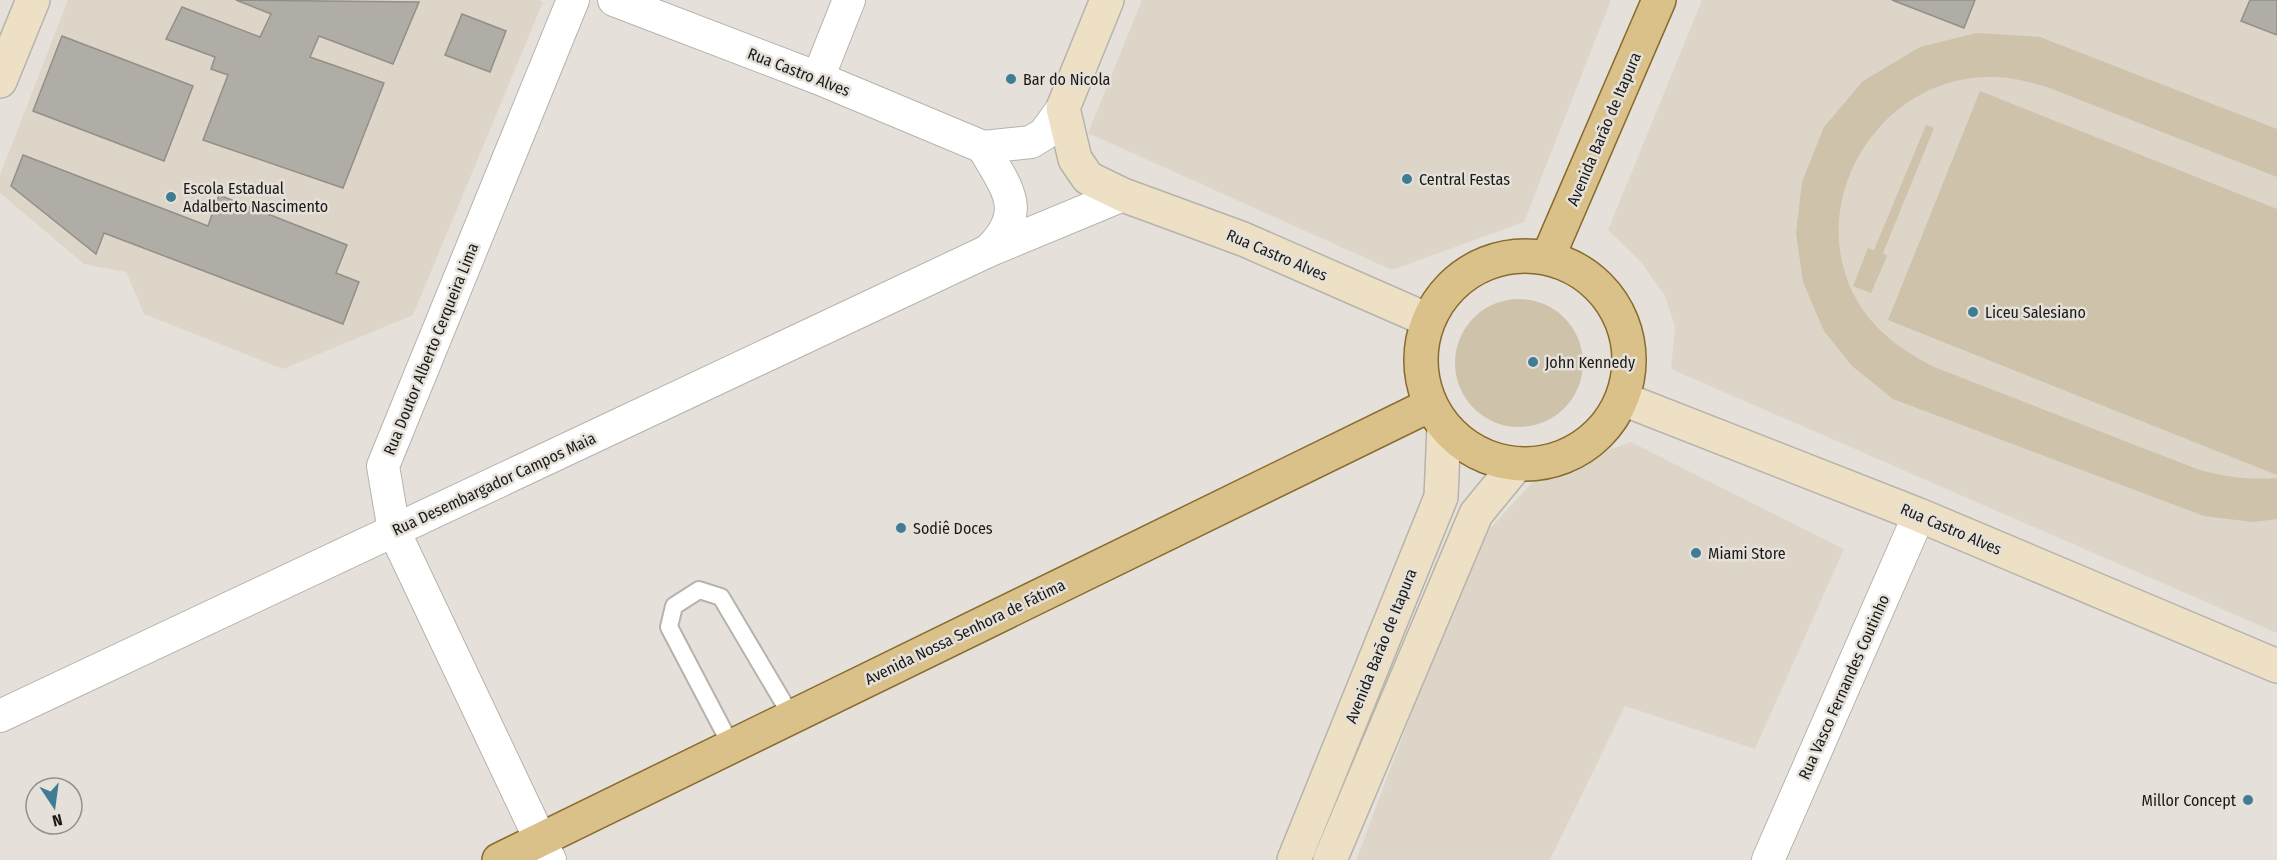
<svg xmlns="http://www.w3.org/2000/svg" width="2277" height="860" viewBox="0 0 2277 860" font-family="'Fira Sans Condensed',sans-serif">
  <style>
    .built { fill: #ddd5c8 }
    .green { fill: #cec2ab }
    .building { fill: #b0aca6; stroke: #928f89; stroke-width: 1.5 }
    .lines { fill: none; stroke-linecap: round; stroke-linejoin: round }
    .service-casing { stroke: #b6b3ac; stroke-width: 20 }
    .minor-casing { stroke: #b6b3ac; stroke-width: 34 }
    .secondary-casing { stroke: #b6b3ac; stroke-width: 36 }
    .primary-casing { stroke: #886b2e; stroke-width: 36 }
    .service { stroke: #fff; stroke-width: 16 }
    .minor { stroke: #fff; stroke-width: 32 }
    .secondary { stroke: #ede0c4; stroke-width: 33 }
    .primary { stroke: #dac189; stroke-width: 33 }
    .poi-dot { fill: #407d94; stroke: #e5e1da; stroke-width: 2 }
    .labels { text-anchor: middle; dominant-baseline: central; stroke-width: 5; stroke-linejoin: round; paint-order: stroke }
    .street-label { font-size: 16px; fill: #1b1a17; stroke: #e5e1da }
    .poi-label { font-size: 16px; fill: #1b1a17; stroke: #e5e1da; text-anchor: start }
  </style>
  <rect width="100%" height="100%" fill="#e5e1da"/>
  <g class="built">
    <path d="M68 0H539L543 2 413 315 283 369 144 314 126 272 84 264 0 193V175Z"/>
    <path d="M1142 0H1611L1524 222 1392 270 1088 133Z"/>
    <path d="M1702 0H2277V633L1671 369 1675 327 1665 296 1641 262 1608 230Z"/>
    <path d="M1631 442 1844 549 1755 749 1625 706 1550 860H1356L1475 545 1540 474Z"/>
  </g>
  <g class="green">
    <path d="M1977 33 2040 37 2277 129V177L2047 87C2029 82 2012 77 1993 77 1872 74 1792 221 1869 318 1887 340 1909 354 1934 367L2197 469C2224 477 2248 480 2277 478V519L2253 522 2204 516 1893 399 1852 366 1824 331 1803 282 1796 233 1802 182 1824 127 1863 81 1920 47Z"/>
    <path d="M1980 91 2277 209V475L1888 320Z"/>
    <path d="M1926 125 1934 128 1883 253 1887 256 1871 293 1853 286 1868 248 1874 250Z"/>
    <circle cx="1519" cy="363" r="64"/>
  </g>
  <g class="building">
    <path d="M236 0 419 2 393 64 319 36 310 57 384 83 343 188 203 140 228 75 211 69 215 57 166 39 182 7 260 37 271 14Z"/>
    <path d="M1892 0H1975L1964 28Z"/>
    <path d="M2250 0H2277V35L2241 21Z"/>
    <path d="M462 14 506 31 490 72 445 55Z"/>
    <path d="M62 36 193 86 164 161 33 111Z"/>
    <path d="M23 155 208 226 219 195 347 245 336 273 359 282 343 324 104 233 96 254 11 186Z"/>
  </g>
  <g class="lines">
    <defs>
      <path id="service" d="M732 747 669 627 674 606 699 590 721 597 792 717"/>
      <g id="minor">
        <path d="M614 0 818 78 983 147 1031 142 1044 134 1063 108"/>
        <path d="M818 78 849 0"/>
        <path d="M983 147C1007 189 1029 211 988 251"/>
        <path d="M0 716 988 251 1123 195"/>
        <path d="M550 860 394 531 383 466 573 0"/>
        <path d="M1768 860 1919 515"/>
      </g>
      <g id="secondary">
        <path d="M1107 0 1063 108 1075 159 1088 178 1123 195 1243 239 1428 320"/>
        <path d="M0 81 33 0"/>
        <path d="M1623 399 1919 515 2277 666"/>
        <path d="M1294 860 1441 497 1444 426"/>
        <path d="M1330 860 1476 514 1517 464"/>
      </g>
      <g id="primary">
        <circle cx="1525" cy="360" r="104"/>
        <path d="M1548 257 1659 0"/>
        <path d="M499 860 1430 405"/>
      </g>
    </defs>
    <use href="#service" class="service-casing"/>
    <use href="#minor" class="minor-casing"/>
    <use href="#secondary" class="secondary-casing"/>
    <use href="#primary" class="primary-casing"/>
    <use href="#service" class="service"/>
    <use href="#minor" class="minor"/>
    <use href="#secondary" class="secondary"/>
    <use href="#primary" class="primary"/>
  </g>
  <g class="poi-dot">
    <circle cx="1011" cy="79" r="6"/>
    <circle cx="1407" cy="179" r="6"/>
    <circle cx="171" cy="197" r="6"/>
    <circle cx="1973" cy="312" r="6"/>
    <circle cx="1533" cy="362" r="6"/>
    <circle cx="901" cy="528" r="6"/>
    <circle cx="1696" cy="553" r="6"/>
    <circle cx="2248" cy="800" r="6"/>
  </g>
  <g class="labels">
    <g class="street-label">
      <text transform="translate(799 72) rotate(21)">Rua Castro Alves</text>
      <text transform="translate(1604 129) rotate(-67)">Avenida Barão de Itapura</text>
      <text transform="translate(1277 255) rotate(23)">Rua Castro Alves</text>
      <text transform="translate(431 349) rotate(-68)">Rua Doutor Alberto Cerqueira Lima</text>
      <text transform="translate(494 484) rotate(-25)">Rua Desembargador Campos Maia</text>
      <text transform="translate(1951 529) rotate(23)">Rua Castro Alves</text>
      <text transform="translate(965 632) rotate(-26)">Avenida Nossa Senhora de Fátima</text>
      <text transform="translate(1381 646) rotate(-68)">Avenida Barão de Itapura</text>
      <text transform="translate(1844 687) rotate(-66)">Rua Vasco Fernandes Coutinho</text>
    </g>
    <g class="poi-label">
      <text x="1023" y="79">Bar do Nicola</text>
      <text x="1419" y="179">Central Festas</text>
      <text x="183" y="188">Escola Estadual<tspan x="183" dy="18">Adalberto Nascimento</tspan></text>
      <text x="1985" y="312">Liceu Salesiano</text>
      <text x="1545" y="362">John Kennedy</text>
      <text x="913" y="528">Sodiê Doces</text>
      <text x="1708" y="553">Miami Store</text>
      <text x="2236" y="800" text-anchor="end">Millor Concept</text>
    </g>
  </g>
  <g transform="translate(54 806) rotate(167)"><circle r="28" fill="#e5e1da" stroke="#94918c" stroke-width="1.5"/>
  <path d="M0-4.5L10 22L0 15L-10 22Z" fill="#407d94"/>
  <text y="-9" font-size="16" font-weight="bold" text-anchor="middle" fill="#1b1a17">N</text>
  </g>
</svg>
